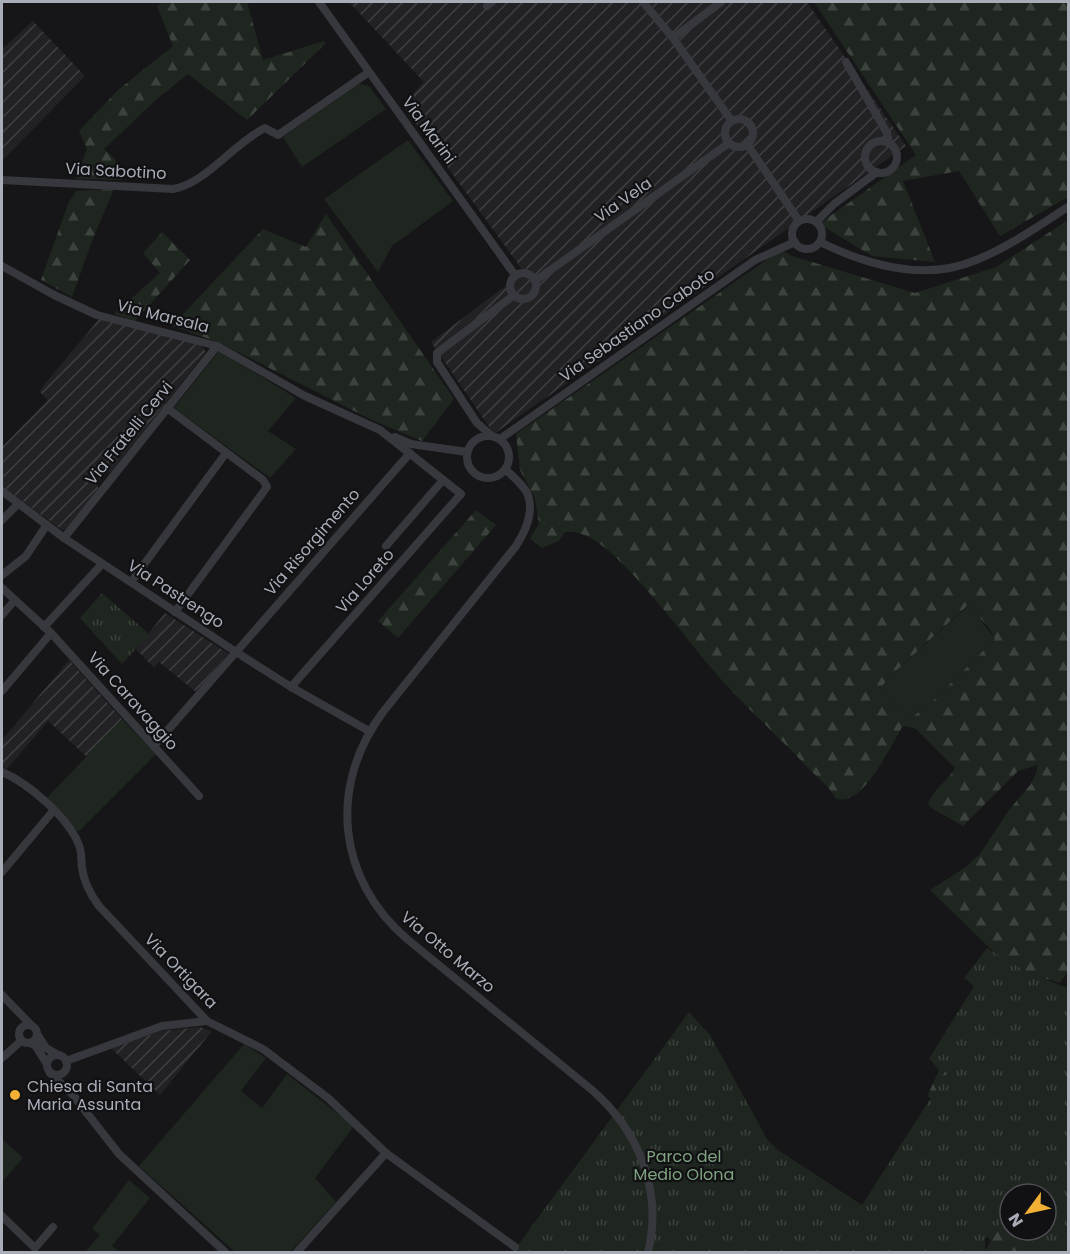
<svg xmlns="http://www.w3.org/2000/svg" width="1070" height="1254" viewBox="0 0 1070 1254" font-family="Poppins,sans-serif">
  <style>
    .industrial { fill: url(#industrial-furrows) }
    .green { fill: #1e261f }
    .forest { fill: url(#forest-firs); fill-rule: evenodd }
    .park { fill: url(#park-tufts) }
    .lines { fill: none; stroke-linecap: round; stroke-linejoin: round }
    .minor { stroke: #37383d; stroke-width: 8 }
    .poi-dot { fill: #f2b134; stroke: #111113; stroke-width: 2 }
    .labels { text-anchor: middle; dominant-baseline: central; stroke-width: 4.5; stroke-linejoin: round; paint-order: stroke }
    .street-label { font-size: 16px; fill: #a8adb8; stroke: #111113 }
    .poi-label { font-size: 16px; fill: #a8adb8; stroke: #111113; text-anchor: start }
    .park-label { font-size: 16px; fill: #7fa381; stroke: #111113 }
  </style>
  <defs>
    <pattern id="industrial-furrows" width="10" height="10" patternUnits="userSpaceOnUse" patternTransform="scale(1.5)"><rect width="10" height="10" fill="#222225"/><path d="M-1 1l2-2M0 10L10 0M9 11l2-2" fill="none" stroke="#3f3f43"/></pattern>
    <pattern id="forest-firs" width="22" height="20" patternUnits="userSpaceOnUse" patternTransform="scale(1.5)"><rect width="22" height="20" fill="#1e261f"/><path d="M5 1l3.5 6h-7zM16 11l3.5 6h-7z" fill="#3c433d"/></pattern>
    <pattern id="park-tufts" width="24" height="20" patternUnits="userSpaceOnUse" patternTransform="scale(1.5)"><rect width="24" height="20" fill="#1e261f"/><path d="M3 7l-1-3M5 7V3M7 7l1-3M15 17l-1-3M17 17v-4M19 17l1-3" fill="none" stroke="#3c433d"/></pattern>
  </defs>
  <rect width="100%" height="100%" fill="#161618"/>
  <g class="industrial">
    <path d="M349 2H807L906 146 494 434 431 342 524 272 402 105 424 82Z"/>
    <path d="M33 21 85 76 2 161V49Z"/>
    <path d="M100 318 202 346 206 352 111 472 106 473 97 484 99 491 67 530H62L2 486V447L48 400 39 391Z"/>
    <path d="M165 613 229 654 196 692 159 662 154 668 136 649Z"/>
    <path d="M69 660 122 719 87 757 48 721 7 769 2 767V740Z"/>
    <path d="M200 1027 212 1031 160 1095 111 1048 162 1031Z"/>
  </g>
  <g class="green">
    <path d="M359 84 369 86 386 109 302 167 283 137Z"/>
    <path d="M408 140 453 201 392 246 378 272 324 199Z"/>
    <path d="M219 351 296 398 268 431 296 449 270 478 174 408Z"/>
    <path d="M969 605 995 639 935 699 911 718 890 700 882 687 887 679Z"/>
    <path d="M122 719 156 754 78 832 46 799Z"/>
    <path d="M244 1044 266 1058 241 1091 262 1108 287 1074 354 1126 315 1178 336 1202 290 1252H235L139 1166Z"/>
    <path d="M2 1139 23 1158 2 1182Z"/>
    <path d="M129 1180 150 1198 112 1246 120 1252H85L100 1235 92 1229Z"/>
  </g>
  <g class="forest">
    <path d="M163 2H247L263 60 324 41 326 43 247 120 188 74 158 98 104 149 115 159 122 180 76 179 87 149 79 131 118 90 173 46 157 6Z"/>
    <path d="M814 2H1068V197L1000 236 959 171 903 181 935 262 872 256 819 224 916 155Z"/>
    <path d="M114 189 92 241 72 297 41 280 68 204 76 191Z"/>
    <path d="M326 214 454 399 422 441 374 421 218 342 172 326 263 229 306 247Z"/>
    <path d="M1068 220V971L1060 983 1033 975 953 1113 927 1096 939 1071 931 1060 995 953 930 890 966 867 980 854 1009 810 1031 784 1037 771V765L1018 771 963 826 933 809 928 804C933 789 948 781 955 768L916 729 906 726 902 727C891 746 868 794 846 799 842 800 839 799 836 799 829 786 818 778 808 768 782 740 754 715 728 687 688 643 654 592 610 552 597 541 582 530 565 532L559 541 542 548 530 538 539 524 535 498 520 470 516 434 781 250 792 256 915 293 996 267ZM968 605 989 628 995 639 935 699 911 718 890 700 882 687 887 679Z"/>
    <path d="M162 232 190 260 135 321 114 314 160 273 143 253Z"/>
    <path d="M476 510 496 525 398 638 378 621Z"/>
    <path d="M1035 1147 1068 1252H984L991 1241 982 1230ZM1010 1194H1046V1230H1010Z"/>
  </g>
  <g class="park">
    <path d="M102 593 149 634 122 664 80 618Z"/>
    <path d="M987 948C1012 965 1039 978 1068 988V1252H1046L1014 1230H1046V1194H1010V1227L1002 1222 985 1239V1252H513L689 1012 710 1035 767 1139 778 1150 862 1205 947 1073 929 1059 974 986 964 978Z"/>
  </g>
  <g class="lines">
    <g class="minor">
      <path d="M319 2 515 275"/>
      <path d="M643 2 673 38 731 120"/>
      <path d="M487 6 492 2"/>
      <path d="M673 38 721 2"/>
      <path d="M846 62 887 133 889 143"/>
      <circle cx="739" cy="133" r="14"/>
      <circle cx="881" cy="157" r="16"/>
      <path d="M747 144 799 221"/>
      <path d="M2 180 173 189C205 184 234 143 265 128L278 135 369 72"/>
      <circle cx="807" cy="234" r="15"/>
      <path d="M816 222 834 204 877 172"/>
      <path d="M820 242C867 265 925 282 976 260 1009 247 1038 226 1068 207"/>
      <path d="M2 266 54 295 97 315 217 346 305 396 380 430 461 494 291 687"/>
      <circle cx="523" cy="286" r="13"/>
      <path d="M535 281 729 143"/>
      <path d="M167 408 263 480 267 487 175 612"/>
      <circle cx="488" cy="457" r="21"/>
      <path d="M492 436 477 423 437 362V353L513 296"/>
      <path d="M395 437 411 444 467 452"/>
      <path d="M500 439 755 260 795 242"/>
      <path d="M505 469C512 476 524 485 528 495 534 512 525 532 516 546L383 712C328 786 337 879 407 939L592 1090C639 1131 663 1191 648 1252"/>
      <path d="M2 491 64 538 236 652 291 687 369 731"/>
      <path d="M2 520 18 504"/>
      <path d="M64 538 217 346"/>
      <path d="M386 546 443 480"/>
      <path d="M2 575 26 556 46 526"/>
      <path d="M131 582 226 453"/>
      <path d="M2 588 51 633 199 796"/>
      <path d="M2 615 15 600"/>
      <path d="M44 627 102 564"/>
      <path d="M2 691 51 633"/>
      <path d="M154 746 410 453"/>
      <path d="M2 772C28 783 68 817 79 845 82 852 81 860 82 868 84 883 90 894 99 906L207 1021 263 1049 328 1098 386 1153 515 1247"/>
      <path d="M2 872 53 811"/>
      <path d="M2 995 32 1026"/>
      <circle cx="28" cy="1034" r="9"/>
      <path d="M37 1034 46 1048 58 1055"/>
      <path d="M30 1043 35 1045 47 1064"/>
      <circle cx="57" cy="1065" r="10"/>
      <path d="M2 1058 21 1041"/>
      <path d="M66 1061 162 1026 207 1021"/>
      <path d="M50 1073 72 1094 119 1154 225 1252"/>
      <path d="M2 1216 35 1248 53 1227"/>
      <path d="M297 1252 386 1153"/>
    </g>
  </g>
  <circle class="poi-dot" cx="15" cy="1095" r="6"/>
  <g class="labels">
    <g class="street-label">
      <text transform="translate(429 130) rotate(54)">Via Marini</text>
      <text transform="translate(116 171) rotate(3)">Via Sabotino</text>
      <text transform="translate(623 200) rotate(-35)">Via Vela</text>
      <text transform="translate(163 316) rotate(14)">Via Marsala</text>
      <text transform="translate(637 325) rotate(-35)">Via Sebastiano Caboto</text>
      <text transform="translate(129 433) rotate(-51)">Via Fratelli Cervi</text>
      <text transform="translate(312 542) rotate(-49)">Via Risorgimento</text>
      <text transform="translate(365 581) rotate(-49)">Via Loreto</text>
      <text transform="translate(176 594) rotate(33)">Via Pastrengo</text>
      <text transform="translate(133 701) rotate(48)">Via Caravaggio</text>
      <text transform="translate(448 952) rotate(40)">Via Otto Marzo</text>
      <text transform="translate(181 971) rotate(46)">Via Ortigara</text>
    </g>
    <g class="poi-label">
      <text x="27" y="1086">Chiesa di Santa<tspan x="27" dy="18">Maria Assunta</tspan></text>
    </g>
    <g class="park-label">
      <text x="684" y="1156">Parco del<tspan x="684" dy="18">Medio Olona</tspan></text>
    </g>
  </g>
  <rect width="1070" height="1254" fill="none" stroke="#a8adb8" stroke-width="6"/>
  <g transform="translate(1028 1212) rotate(237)"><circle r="28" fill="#111113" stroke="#4d4f55" stroke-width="1.5"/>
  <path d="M0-4.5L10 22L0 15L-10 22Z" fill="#f2b134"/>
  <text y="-9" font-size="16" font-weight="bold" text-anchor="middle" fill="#a8adb8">N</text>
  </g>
</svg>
